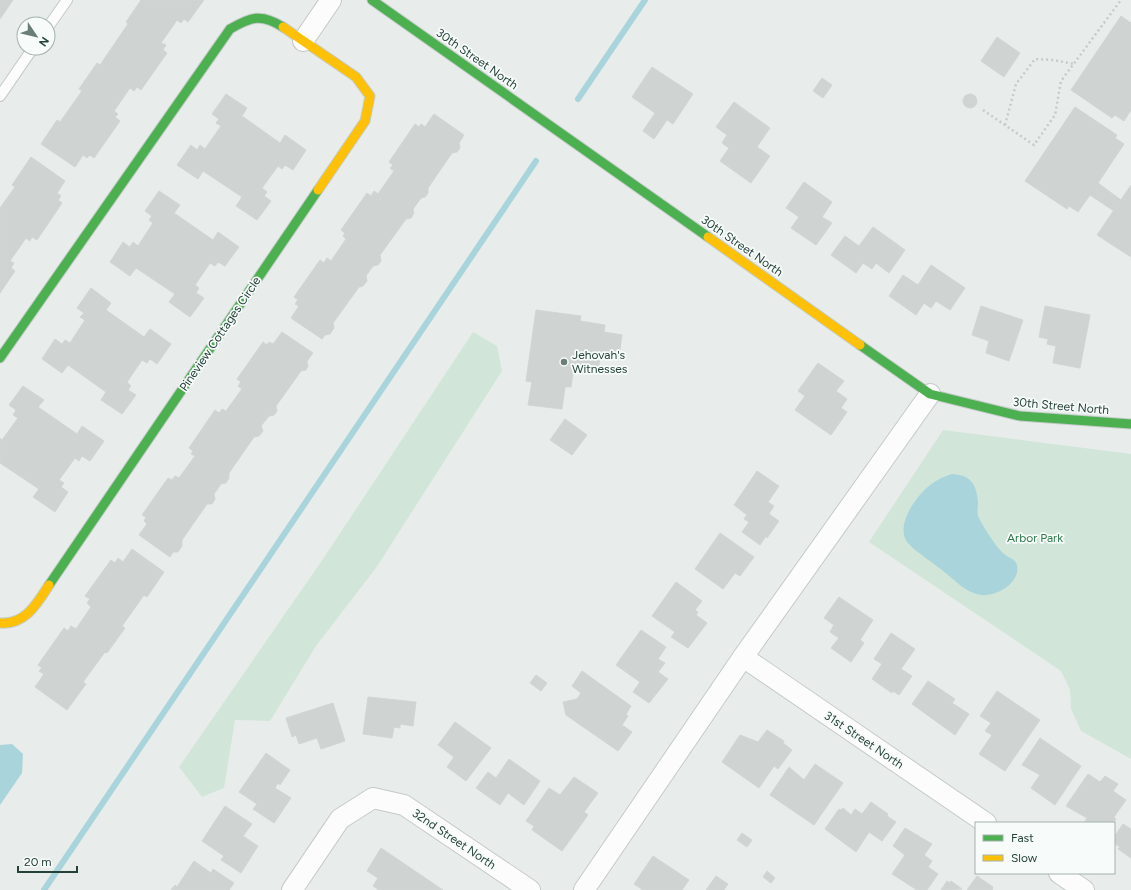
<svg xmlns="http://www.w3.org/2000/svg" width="1131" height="890" viewBox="0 0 1131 890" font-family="Figtree,sans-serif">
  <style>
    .green { fill: #d1e6d8 }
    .water { fill: #a9d4db }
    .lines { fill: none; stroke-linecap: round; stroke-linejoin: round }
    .stream { stroke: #a9d4db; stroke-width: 6 }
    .building { fill: #cfd4d2; stroke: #d1d6d4 }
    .lane-casing { stroke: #c5cac8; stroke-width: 12 }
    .street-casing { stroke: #c5cac8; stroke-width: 22 }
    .fast-casing { stroke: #c3cbc8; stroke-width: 11 }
    .slow-casing { stroke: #c3cbc8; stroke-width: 11 }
    .path { stroke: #c3ccca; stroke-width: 2.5; stroke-dasharray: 2 3; stroke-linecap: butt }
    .lane { stroke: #fcfcfc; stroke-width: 10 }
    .street { stroke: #fcfcfc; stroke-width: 20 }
    .fast { stroke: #4caf50; stroke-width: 9 }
    .slow { stroke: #ffc107; stroke-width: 9 }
    .poi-dot { fill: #697e78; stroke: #f7fbf9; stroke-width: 1.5 }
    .labels { text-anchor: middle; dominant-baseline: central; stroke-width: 3.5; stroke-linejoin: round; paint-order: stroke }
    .street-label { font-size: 12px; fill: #24423a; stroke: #f7fbf9 }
    .poi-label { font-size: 12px; fill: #24423a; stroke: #f7fbf9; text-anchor: start }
    .park-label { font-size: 12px; fill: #2d7a4b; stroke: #f7fbf9 }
  </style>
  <rect width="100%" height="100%" fill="#e8edeb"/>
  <g class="green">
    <path d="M473 332 497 346 502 371 376 568 316 646 270 721 235 720 224 788 202 797 179 767 325 556Z"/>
    <path d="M943 430 1131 454V759L1081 731 1071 709 1070 690 1061 671 869 542Z"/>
  </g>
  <g class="water">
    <path d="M952 474C970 475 976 483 978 501 978 505 977 511 978 516 982 525 996 547 1004 554 1008 558 1015 558 1017 565 1021 583 996 597 981 595 966 593 955 580 943 571 935 564 913 550 907 542 894 523 921 488 938 480 942 477 947 476 952 474Z"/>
    <path d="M12 744 23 754 22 773 0 805V745Z"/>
  </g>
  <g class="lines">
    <g class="stream">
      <path d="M578 99 645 0"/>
      <path d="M44 890 536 161"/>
    </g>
  </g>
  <g class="building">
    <path d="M0 0H13L0 19Z"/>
    <path d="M141 0H204L188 22 184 19 181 23 177 20 161 43 166 45 163 50 167 53 141 90 137 87 134 91 130 88 114 111 118 114 115 117 120 121 94 158 90 155 87 158 83 155 75 167 41 144 57 120 60 122 82 91 79 89 97 63 100 65 128 24 126 22Z"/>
    <path d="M1121 16 1131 23V110L1124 121 1115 115 1112 118 1071 90Z"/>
    <path d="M997 37 1020 53 1004 77 981 61Z"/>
    <path d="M652 67 693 94 673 124 667 120 654 139 643 131 655 113 632 97Z"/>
    <path d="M822 78 832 85 823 98 813 91Z"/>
    <circle cx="970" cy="101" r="7"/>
    <path d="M226 94 247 108 242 116 280 143 285 135 306 150 293 170 285 165 282 169 278 166 262 188 267 192 264 196 271 201 257 220 236 206 242 197 203 171 198 179 177 165 191 145 197 150 200 145 205 149 221 126 216 123 219 119 212 114Z"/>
    <path d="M734 102 770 128 757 147 770 156 751 183 720 161 729 148 722 143 727 135 716 127Z"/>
    <path d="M1075 107 1117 135 1115 138 1124 144 1098 183 1121 200 1114 211 1090 195 1078 212 1069 206 1067 209 1025 181Z"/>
    <path d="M434 114 464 135 459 143 460 148 457 152 452 153 428 188V193L425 197 421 198 413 209 414 213 411 218 406 219 380 255 381 261 378 265 373 266 366 276 367 281 363 286 359 287 333 323 334 328 330 334 325 335 322 339 291 318 299 306 295 304 298 300 294 297 320 260 324 263 327 258 331 261 346 239 343 236 345 233 341 230 367 193 371 196 374 191 378 194 394 171 390 168 393 165 389 162 415 124 419 127 421 124 425 127Z"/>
    <path d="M31 157 65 181 57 193 61 196 58 200 62 203 37 240 32 237 30 241 26 238 10 261 14 263 11 268 15 271 0 293V208L15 187 12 185Z"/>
    <path d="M804 182 832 202 822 217 832 223 816 245 791 228 799 217 786 208Z"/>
    <path d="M1131 185V257L1097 235Z"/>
    <path d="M159 191 180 205 174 213 213 240 218 232 239 247 225 266 218 262 215 266 210 263 195 285 199 288 196 293 204 298 190 317 169 302 175 294 136 268 130 276 110 262 123 242 130 247 133 242 138 246 153 223 149 220 152 216 145 211Z"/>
    <path d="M873 227 905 250 889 273 876 263 872 269 863 263 856 273 831 255 845 236 859 246Z"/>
    <path d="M931 265 965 288 950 310 936 301 931 308 924 303 916 315 889 296 903 275 918 285Z"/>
    <path d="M91 288 111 303 106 310 144 337 150 329 171 344 157 364 150 359 147 363 142 360 127 382 131 386 128 390 136 395 122 414 101 400 106 392 68 365 62 373 42 359 55 339 62 344 65 340 70 343 85 320 80 317 84 313 77 308Z"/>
    <path d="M981 306 1023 320 1009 361 986 353 989 341 972 335Z"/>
    <path d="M1045 306 1090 315 1080 368 1053 363 1056 346 1047 344 1048 339 1039 337Z"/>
    <path d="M536 310 581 316 580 321 605 325 604 332 622 335 619 357 601 355 598 369 574 366 571 387H565L562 409 528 405 532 382 526 381Z"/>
    <path d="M282 332 313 353 307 361 308 366 306 370 301 371 276 406 277 411 274 415 269 416 261 426 263 431 259 436 254 437 229 473V478L226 483 221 484 214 494 215 499 212 504H207L182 540V546L178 552H173L170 557 139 535 147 524 144 521 146 517 142 515 168 478 172 480 175 476 179 478 195 456 191 454 193 451 189 448 215 410 219 413 222 409 226 411 242 389 238 386 241 382 237 379 263 342 267 345 269 342 273 344Z"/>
    <path d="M818 363 844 381 836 391 847 399 841 408 847 412 831 435 795 410 805 396 798 391Z"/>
    <path d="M23 386 44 400 38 407 77 434 82 426 104 441 90 461 82 456 79 461 75 458 59 480 64 483 61 487 68 492 55 512 33 497 39 489 0 463V438L2 440 18 418 13 415 16 410 9 405Z"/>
    <path d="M565 419 587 435 572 455 550 440Z"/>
    <path d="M757 471 779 486 768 502 774 506 769 514 779 521 767 538 766 536 760 545 742 532 749 522 744 519 747 515 734 505Z"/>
    <path d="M720 533 754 557 740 576 735 573 723 589 695 569Z"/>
    <path d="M132 549 164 572 147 597 144 595 122 626 125 628 107 653 105 652 83 682 86 684 67 710 35 687 44 674 39 671 42 668 38 665 64 628 68 631 71 626 76 629 91 607 87 603 90 599 85 596 111 560 115 563 118 558 123 562Z"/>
    <path d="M676 582 702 601 695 610 698 612 696 615 707 623 688 648 671 637 675 632 652 616Z"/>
    <path d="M839 597 873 620 860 640 864 643 851 662 831 648 839 638 830 632 834 625 824 618Z"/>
    <path d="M641 630 666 647 658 659 665 663 658 672 668 679 649 703 633 692 640 682 616 665Z"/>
    <path d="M891 633 915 649 901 669 912 676 899 695 893 691 892 693 872 679 882 664 874 659Z"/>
    <path d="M582 671 631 706 626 714 628 716 622 725 632 732 618 751 566 715 563 702 577 699 581 693 572 686Z"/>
    <path d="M536 675 547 683 541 691 530 683Z"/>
    <path d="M928 681 955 699 952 703 969 714 955 735 912 704Z"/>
    <path d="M997 691 1040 720 1005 771 979 754 992 735 985 731 991 723 980 716Z"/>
    <path d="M368 697 416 702 413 726 400 724V728L394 727 392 738 363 734Z"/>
    <path d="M333 703 345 741 321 749 317 738 299 744 296 735 292 737 286 718Z"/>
    <path d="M455 722 491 748 466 781 447 767 454 757 438 745Z"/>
    <path d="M767 730 784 741 783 743 792 750 778 769 774 766 759 788 722 762 740 735 758 742Z"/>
    <path d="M1040 738 1081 766 1055 805 1031 788 1040 775 1022 765Z"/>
    <path d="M266 753 290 770 280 785 278 783 275 788 291 798 274 823 253 809 257 804 239 792Z"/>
    <path d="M509 759 540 781 524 805 508 793 500 805 476 788 488 772 496 778Z"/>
    <path d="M815 764 843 783 814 825 770 795 789 767 804 780Z"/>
    <path d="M1088 774 1100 782 1105 776 1118 784 1113 791 1126 800 1114 817 1116 819 1113 823H1084L1087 818 1066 806Z"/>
    <path d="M574 777 598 793 584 812 588 815 562 851 532 830 534 826 526 821 549 788 560 795Z"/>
    <path d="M871 802 888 814 887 816 896 822 882 841 869 832 856 852 825 829 839 809 841 810 843 808 851 815 855 809 862 814Z"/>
    <path d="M225 806 252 824 243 836 258 846 241 873 221 860 224 856 202 841Z"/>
    <path d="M1123 824 1131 829V858L1118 849 1120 847 1114 843V837Z"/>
    <path d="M905 828 932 844 924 855 932 861 928 867 938 874 927 890H917L892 874 905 855 893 846Z"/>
    <path d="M742 833 752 840 747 847 737 840Z"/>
    <path d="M381 848 443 890H379L373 886 378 878 367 871Z"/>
    <path d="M653 856 689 880 682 890H643L634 884Z"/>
    <path d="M194 861 211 873 213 869 234 883 229 890H171L175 885 177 887Z"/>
    <path d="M767 871 775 878 771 883 763 877Z"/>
    <path d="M716 876 728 884 724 890H706Z"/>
    <path d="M977 876 993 887 992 889 993 890H967Z"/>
    <path d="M947 881 950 883 951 881 962 889 941 890Z"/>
  </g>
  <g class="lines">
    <defs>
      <g id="lane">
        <path d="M48 27 67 0"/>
        <path d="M0 96 33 48"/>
      </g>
      <g id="street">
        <path d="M303 41 331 0"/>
        <path d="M743 657 986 823"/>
        <path d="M1059 873 1084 890"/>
        <path d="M292 890 340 819 373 798 404 805 530 890"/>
        <path d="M584 890 743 657 930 394"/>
      </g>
      <g id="fast">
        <path d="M372 0 708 237"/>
        <path d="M860 345 930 394 1020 416 1131 424"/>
        <path d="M0 358 230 29C251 17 261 13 283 27"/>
        <path d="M49 585 318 190"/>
      </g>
      <g id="slow">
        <path d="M283 27 356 77 370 96 365 121 318 190"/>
        <path d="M708 237 860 345"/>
        <path d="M0 623C25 625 37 604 49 585"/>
      </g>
    </defs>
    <use href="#lane" class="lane-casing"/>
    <use href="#street" class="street-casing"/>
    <use href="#fast" class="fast-casing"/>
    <use href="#slow" class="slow-casing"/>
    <g class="path">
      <path d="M983 110 1034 145 1055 115 1061 81 1121 0"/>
      <path d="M1005 125 1016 84 1035 59 1053 60 1074 64"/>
    </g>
    <use href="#lane" class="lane"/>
    <use href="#street" class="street"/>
    <use href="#fast" class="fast"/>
    <use href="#slow" class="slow"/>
  </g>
  <circle class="poi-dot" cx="564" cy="362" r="4"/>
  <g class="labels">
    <g class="street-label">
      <text transform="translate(477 59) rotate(35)">30th Street North</text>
      <text transform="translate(742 246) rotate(35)">30th Street North</text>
      <text transform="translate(220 334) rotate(-56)">Pineview Cottages Circle</text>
      <text transform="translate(1061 406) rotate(5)">30th Street North</text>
      <text transform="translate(864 740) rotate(34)">31st Street North</text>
      <text transform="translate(454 839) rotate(34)">32nd Street North</text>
    </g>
    <g class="poi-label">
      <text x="572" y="355">Jehovah's<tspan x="572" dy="14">Witnesses</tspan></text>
    </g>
    <g class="park-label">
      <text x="1035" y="538">Arbor Park</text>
    </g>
  </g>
  <rect x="975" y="822" width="140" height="52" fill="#f7fbf9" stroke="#a3b1ad"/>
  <rect x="983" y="835" width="20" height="6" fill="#4caf50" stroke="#a3b1ad"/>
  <text x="1011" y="842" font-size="12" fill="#24423a">Fast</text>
  <rect x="983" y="855" width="20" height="6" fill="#ffc107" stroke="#a3b1ad"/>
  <text x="1011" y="862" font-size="12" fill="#24423a">Slow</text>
  <g transform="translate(36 36) rotate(125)"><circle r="19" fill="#f7fbf9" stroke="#a3b1ad"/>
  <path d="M0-3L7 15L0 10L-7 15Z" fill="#697e78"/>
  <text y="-6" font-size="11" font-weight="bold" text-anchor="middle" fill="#24423a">N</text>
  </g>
  <path d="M18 866v6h59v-6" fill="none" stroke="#24423a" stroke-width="2"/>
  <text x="24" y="866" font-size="12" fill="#24423a" stroke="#f7fbf9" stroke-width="3" paint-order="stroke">20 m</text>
</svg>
